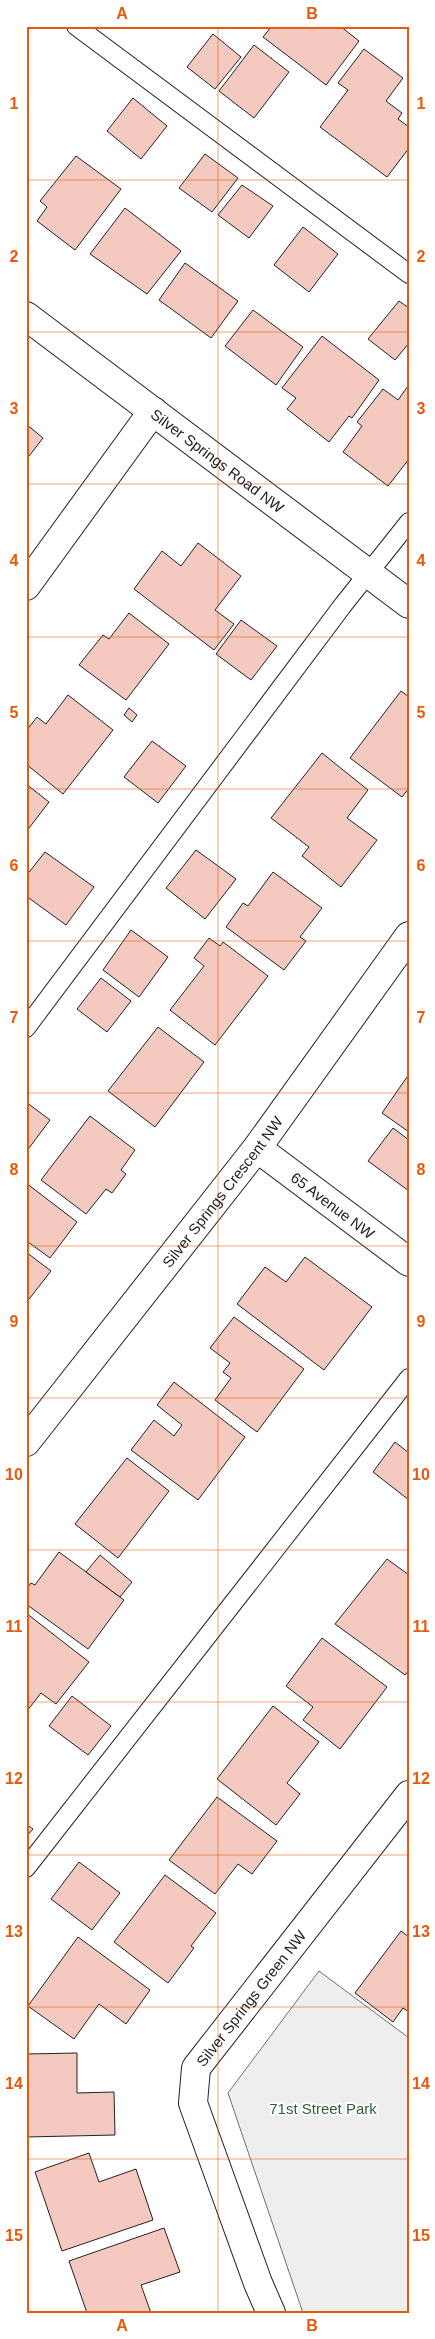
<svg xmlns="http://www.w3.org/2000/svg" width="435" height="2339" viewBox="0 0 435 2339" font-family="Arial,sans-serif">
  <style>
    .green { fill: #eee; stroke: #6f6f6f }
    .building { fill: #f3c9c0; stroke: #222 }
    .lines { fill: none; stroke-linecap: round; stroke-linejoin: round }
    .service-casing { stroke: #222; stroke-width: 20 }
    .minor-casing { stroke: #222; stroke-width: 30 }
    .service { stroke: #fff; stroke-width: 18 }
    .minor { stroke: #fff; stroke-width: 28 }
    .grid { fill: none; stroke: #e8590c; stroke-width: 1; stroke-opacity: 0.55 }
    .labels { text-anchor: middle; dominant-baseline: central; stroke-width: 4; stroke-linejoin: round; paint-order: stroke }
    .street-label { font-size: 15px; fill: #222; stroke: #fff }
    .park-label { font-size: 15px; fill: #2f5e38; stroke: #fff }
    .neatline { fill: none; stroke: #e8590c; stroke-width: 2 }
    .grid-label { font-size: 16px; text-anchor: middle; font-weight: bold; fill: #e8590c }
  </style>
  <rect width="100%" height="100%" fill="#fff"/>
  <path class="green" d="M319 1971 409 2038V2313H303L228 2093Z"/>
  <g class="building">
    <path d="M272 26H340L359 41 326 85 263 37Z"/>
    <path d="M213 34 241 57 215 89 187 67Z"/>
    <path d="M254 45 289 72 254 118 219 91Z"/>
    <path d="M364 49 403 78 386 101 402 113 398 119 409 127V148L387 177 320 127 348 90 338 83Z"/>
    <path d="M133 98 167 126 141 159 107 131Z"/>
    <path d="M205 154 238 178 212 212 179 188Z"/>
    <path d="M76 156 121 189 75 250 37 221 47 207 40 201Z"/>
    <path d="M242 185 273 206 249 238 218 215Z"/>
    <path d="M125 208 181 251 147 294 90 254Z"/>
    <path d="M303 227 338 254 309 292 274 265Z"/>
    <path d="M185 263 238 301 211 338 159 300Z"/>
    <path d="M399 301 409 308V343L395 360 368 339Z"/>
    <path d="M253 310 303 347 276 385 225 346Z"/>
    <path d="M322 336 379 380 352 418 349 416 329 442 287 409 296 398 282 388Z"/>
    <path d="M408 386 409 459 388 486 343 452 362 426 357 422 383 389 398 400Z"/>
    <path d="M26 424 43 438 26 460Z"/>
    <path d="M198 543 241 576 215 610 234 624 214 650 134 589 162 551 181 566Z"/>
    <path d="M129 613 169 644 126 700 79 665 103 635 109 639Z"/>
    <path d="M241 620 277 646 251 680 216 654Z"/>
    <path d="M401 691 409 697V788L402 797 350 758Z"/>
    <path d="M68 695 113 730 63 794 26 764V731L37 717 46 724Z"/>
    <path d="M129 708 137 715 132 722 124 715Z"/>
    <path d="M152 741 186 766 158 803 124 777Z"/>
    <path d="M322 753 368 790 347 818 377 840 341 887 302 856 309 847 271 818Z"/>
    <path d="M26 784 49 802 26 832Z"/>
    <path d="M196 850 236 879 205 919 166 888Z"/>
    <path d="M45 852 94 887 66 925 26 896V876Z"/>
    <path d="M273 872 322 908 300 937 306 941 284 970 226 927 243 903 248 906Z"/>
    <path d="M131 930 168 957 139 997 103 970Z"/>
    <path d="M209 938 220 946 223 942 268 976 215 1045 170 1010 204 966 194 958Z"/>
    <path d="M101 978 131 1001 107 1032 77 1009Z"/>
    <path d="M158 1027 204 1062 155 1127 108 1091Z"/>
    <path d="M407 1077 409 1078V1132L382 1113Z"/>
    <path d="M26 1102 50 1120 26 1152Z"/>
    <path d="M90 1116 135 1150 121 1170 126 1174 112 1193 106 1189 86 1214 41 1180Z"/>
    <path d="M393 1128 409 1140V1191L368 1161Z"/>
    <path d="M26 1183 77 1222 50 1258 28 1242 26 1245Z"/>
    <path d="M26 1252 51 1271 26 1303Z"/>
    <path d="M305 1257 372 1307 324 1370 237 1304 265 1267 286 1282Z"/>
    <path d="M234 1317 304 1369 257 1432 215 1400 231 1378 223 1372 230 1363 210 1348Z"/>
    <path d="M174 1382 245 1437 198 1500 131 1450 154 1420 174 1436 182 1425 157 1405Z"/>
    <path d="M395 1442 409 1453V1500L373 1472Z"/>
    <path d="M127 1458 169 1491 118 1558 75 1524Z"/>
    <path d="M59 1552 124 1600 88 1649 26 1604V1590L31 1583 35 1585Z"/>
    <path d="M100 1555 132 1582 120 1597 86 1572Z"/>
    <path d="M387 1559 409 1575V1670L405 1675 335 1624Z"/>
    <path d="M26 1613 89 1662 56 1704 41 1693 27 1711Z"/>
    <path d="M322 1638 387 1687 340 1749 303 1720 313 1707 286 1686Z"/>
    <path d="M72 1696 111 1726 88 1755 49 1726Z"/>
    <path d="M273 1706 319 1742 287 1783 300 1794 276 1825 217 1779Z"/>
    <path d="M217 1797 277 1841 252 1874 238 1864 215 1894 169 1860Z"/>
    <path d="M26 1824 33 1829 26 1837Z"/>
    <path d="M79 1862 120 1893 92 1930 51 1899Z"/>
    <path d="M165 1875 216 1913 191 1946 194 1948 168 1983 114 1942Z"/>
    <path d="M401 1931 409 1937V2012L403 2008 393 2022 355 1993Z"/>
    <path d="M78 1937 150 1990 126 2024 99 2004 74 2039 28 2006Z"/>
    <path d="M77 2053V2093L114 2092 115 2135 26 2137V2054Z"/>
    <path d="M89 2153 99 2182 136 2169 153 2220 62 2251 35 2172Z"/>
    <path d="M164 2228 180 2272 141 2285 151 2313H87L69 2261Z"/>
  </g>
  <g class="lines">
    <defs>
      <g id="service">
        <path d="M76 26 409 274"/>
        <path d="M26 1028 343 605 409 522"/>
        <path d="M26 1868 409 1378"/>
      </g>
      <g id="minor">
        <path id="s1" d="M26 316 409 604"/>
        <path d="M26 586 153 411"/>
        <path id="s2" d="M257 1148 409 1262"/>
        <path id="s3" d="M26 1442 257 1148 409 936"/>
        <path id="s4" d="M271 2313 258 2283 193 2103 196 2068 409 1795"/>
      </g>
    </defs>
    <use href="#service" class="service-casing"/>
    <use href="#minor" class="minor-casing"/>
    <use href="#service" class="service"/>
    <use href="#minor" class="minor"/>
  </g>
  <path class="grid" d="M218 26V2313M26 180H409M26 332H409M26 484H409M26 637H409M26 789H409M26 941H409M26 1093H409M26 1246H409M26 1398H409M26 1550H409M26 1702H409M26 1855H409M26 2007H409M26 2159H409"/>
  <g class="labels">
    <g class="street-label">
      <text stroke="none"><textPath href="#s1" startOffset="240">Silver Springs Road NW</textPath></text>
      <text stroke="none"><textPath href="#s3" startOffset="318">Silver Springs Crescent NW</textPath></text>
      <text stroke="none"><textPath href="#s2" startOffset="95">65 Avenue NW</textPath></text>
      <text stroke="none"><textPath href="#s4" startOffset="348">Silver Springs Green NW</textPath></text>
    </g>
    <g class="park-label">
      <text x="323" y="2108">71st Street Park</text>
    </g>
  </g>
  <rect width="435" height="2339" fill="none" stroke="#ffffff" stroke-width="55"/>
  <rect x="28" y="28" width="380" height="2284" class="neatline"/>
  <g class="grid-label">
    <text x="122" y="19">A</text>
    <text x="312" y="19">B</text>
    <text x="14" y="109">1</text>
    <text x="421" y="109">1</text>
    <text x="14" y="262">2</text>
    <text x="421" y="262">2</text>
    <text x="14" y="414">3</text>
    <text x="421" y="414">3</text>
    <text x="14" y="566">4</text>
    <text x="421" y="566">4</text>
    <text x="14" y="718">5</text>
    <text x="421" y="718">5</text>
    <text x="14" y="871">6</text>
    <text x="421" y="871">6</text>
    <text x="14" y="1023">7</text>
    <text x="421" y="1023">7</text>
    <text x="14" y="1175">8</text>
    <text x="421" y="1175">8</text>
    <text x="14" y="1327">9</text>
    <text x="421" y="1327">9</text>
    <text x="14" y="1480">10</text>
    <text x="421" y="1480">10</text>
    <text x="14" y="1632">11</text>
    <text x="421" y="1632">11</text>
    <text x="14" y="1784">12</text>
    <text x="421" y="1784">12</text>
    <text x="14" y="1937">13</text>
    <text x="421" y="1937">13</text>
    <text x="14" y="2089">14</text>
    <text x="421" y="2089">14</text>
    <text x="14" y="2241">15</text>
    <text x="421" y="2241">15</text>
    <text x="122" y="2331">A</text>
    <text x="312" y="2331">B</text>
  </g>
</svg>
